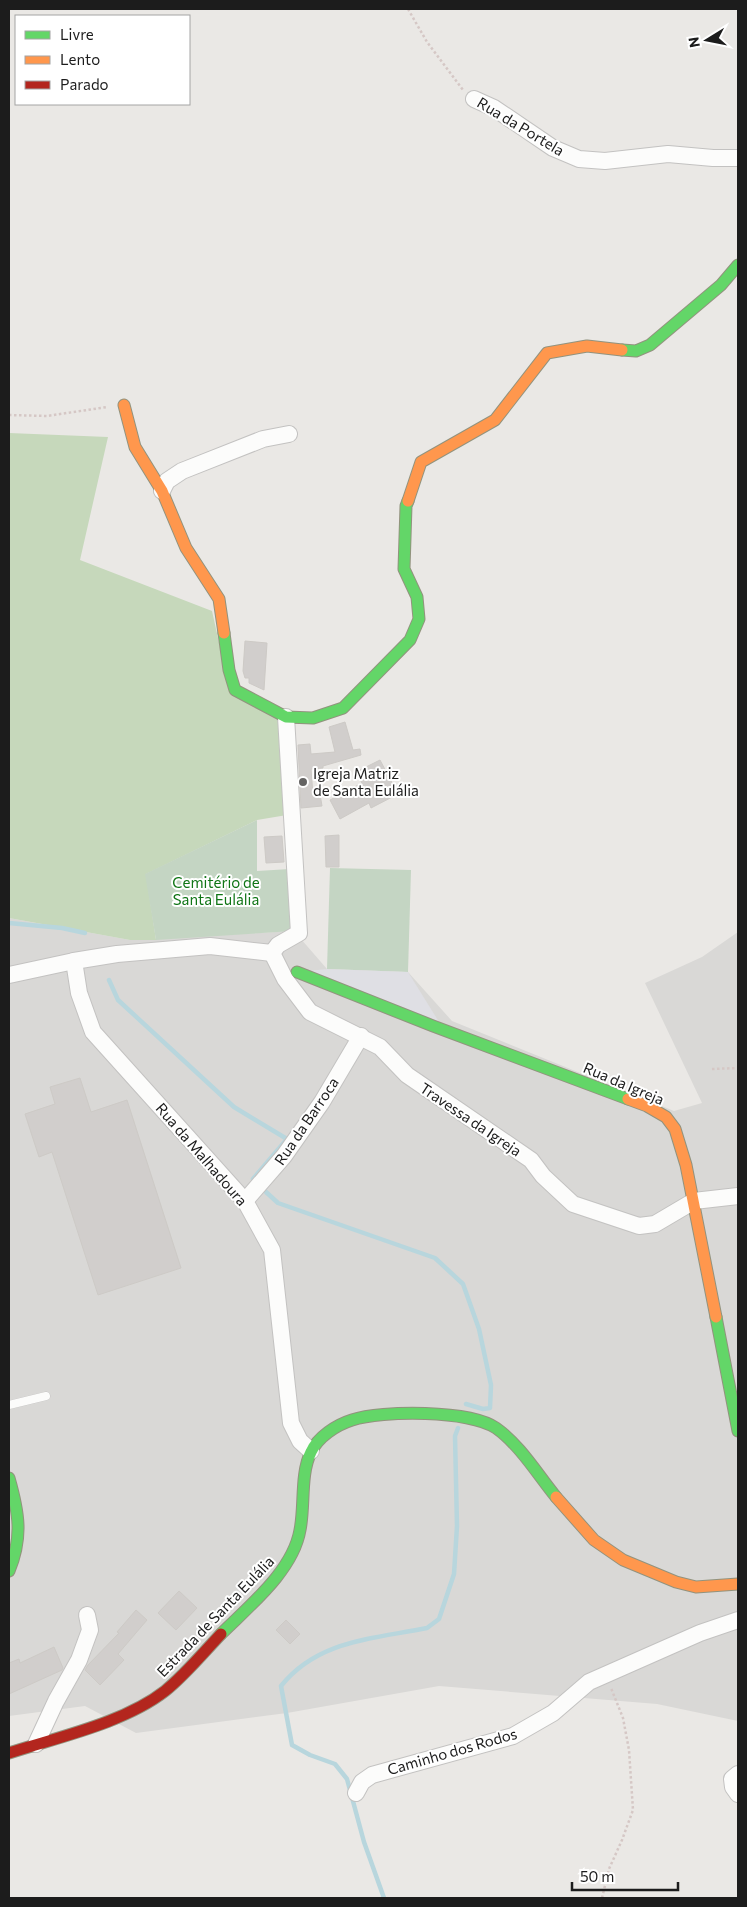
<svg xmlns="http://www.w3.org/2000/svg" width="747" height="1907" viewBox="0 0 747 1907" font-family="Commissioner,sans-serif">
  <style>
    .residential { fill: #d9d8d6 }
    .forest { fill: #c6d8bb }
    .cemetery { fill: #c4d5c3 }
    .plaza { fill: #dfdfe4 }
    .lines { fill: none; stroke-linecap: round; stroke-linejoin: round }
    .stream { stroke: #b8d6dd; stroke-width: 4.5 }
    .building { fill: #d1cecc; stroke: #cdcac6 }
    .lane-casing { stroke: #c3c2c1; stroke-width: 9 }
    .street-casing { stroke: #c3c2c1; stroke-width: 18 }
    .fast-casing { stroke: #92937e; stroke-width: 13 }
    .slow-casing { stroke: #92937e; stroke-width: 13 }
    .jam-casing { stroke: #92937e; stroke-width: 13 }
    .path { stroke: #d5c7c5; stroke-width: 2.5; stroke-dasharray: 2.5 2.5; stroke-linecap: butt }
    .lane { stroke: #fcfcfb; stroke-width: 8 }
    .street { stroke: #fcfcfb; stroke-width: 16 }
    .fast { stroke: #63d668; stroke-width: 11 }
    .slow { stroke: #ff974d; stroke-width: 11 }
    .jam { stroke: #b3261e; stroke-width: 11 }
    .poi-dot { fill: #646362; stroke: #fff; stroke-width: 2 }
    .labels { text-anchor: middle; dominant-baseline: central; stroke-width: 4; stroke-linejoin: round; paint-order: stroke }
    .street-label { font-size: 15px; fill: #1c1c1c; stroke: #fff }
    .poi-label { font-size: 15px; fill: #1c1c1c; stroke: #fff; text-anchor: start }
    .park-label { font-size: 15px; fill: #0f7515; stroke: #fff }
  </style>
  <rect width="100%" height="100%" fill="#eae8e5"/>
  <path class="residential" d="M9 918 130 940 294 931 327 969 408 972 452 1021 674 1111 702 1103 645 983 702 957 738 932V1721L657 1704 439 1686 287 1713 136 1733 85 1706 9 1716Z"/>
  <path class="forest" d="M9 433 108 437 80 560 212 611 230 692 281 718 287 815 257 820 146 874 156 940H130L9 918Z"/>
  <g class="cemetery">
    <path d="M257 820V871L290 869 294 931 156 940 145 874Z"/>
    <path d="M330 868 411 870 408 972 327 969Z"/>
  </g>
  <path class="plaza" d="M327 969 408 972 444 1030 297 972Z"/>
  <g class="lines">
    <g class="stream">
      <path d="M9 923 62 928 85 933"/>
      <path d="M109 980 118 1000 234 1107 287 1139 253 1179"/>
      <path d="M266 1192 278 1203 435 1258 463 1284 479 1329 491 1385 490 1408 483 1409 466 1404"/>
      <path d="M384 1898 364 1842 347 1779 335 1764 310 1755 292 1745 281 1686C318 1640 373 1639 427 1628L439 1619 454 1574 457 1526 455 1436 458 1428"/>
    </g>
  </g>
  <g class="building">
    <path d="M245 641 267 643 264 690 249 683V678H245L243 671Z"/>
    <path d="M345 722 353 750 360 749 361 755 323 766V768L311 769 313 795 320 794 322 806 301 808 298 745 310 744 311 754 335 752 329 727Z"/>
    <path d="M380 760 398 794 371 808 369 803 340 819 330 800 362 783 356 772Z"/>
    <path d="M339 835V867H326L325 836Z"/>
    <path d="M282 836 284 862 266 863 264 837Z"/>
    <path d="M80 1078 91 1112 127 1100 181 1268 98 1295 52 1152 39 1157 25 1114 55 1104 50 1087Z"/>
    <path d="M179 1591 197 1608 176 1630 158 1613Z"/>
    <path d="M136 1610 147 1620 118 1654 124 1660 100 1685 85 1670 88 1665 119 1633 117 1632Z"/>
    <path d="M286 1620 300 1634 290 1644 276 1630Z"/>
    <path d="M54 1647 63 1668 62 1670 9 1694V1663L19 1659 20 1663Z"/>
  </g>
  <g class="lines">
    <defs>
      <path id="lane" d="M9 1405 46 1396"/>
      <g id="street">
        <path d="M474 99 494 108 553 148 579 159 605 161 668 154 713 158H738"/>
        <path d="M162 491 167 481 182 471 263 439 289 434"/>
        <path d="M272 953 285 979 310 1012 380 1047 407 1075 531 1160 543 1176 573 1204 639 1226 655 1224 694 1201 738 1196"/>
        <path d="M272 953 278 945 299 933 286 717"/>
        <path d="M74 961 79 993 93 1032 245 1201 272 1250 291 1423 300 1441 311 1451"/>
        <path d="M9 975 74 961 117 954 210 946 272 953"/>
        <path d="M245 1201 284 1156 322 1102 361 1036"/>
        <path d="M36 1744 56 1701 79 1660 90 1630 87 1615"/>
        <path d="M738 1774 732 1779 733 1787 738 1794"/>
        <path d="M356 1793 362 1782 372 1775 513 1736 553 1713 589 1682 700 1633 738 1620"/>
      </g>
      <g id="fast">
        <path d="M622 350 636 351 650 345 721 285 738 265"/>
        <path d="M224 633 229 670 235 690 286 717 313 718 343 708 410 640 419 619 417 597 404 569 406 506 408 501"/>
        <path d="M297 972 433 1026 628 1099"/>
        <path d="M716 1317 738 1431"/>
        <path d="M9 1478C19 1513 23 1537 9 1571"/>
        <path d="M221 1634C249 1606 293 1571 300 1530 305 1506 300 1474 311 1452 318 1437 336 1425 352 1420 382 1410 470 1410 496 1428 520 1445 538 1475 556 1497"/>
      </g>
      <g id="slow">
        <path d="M124 405 135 447 162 491 186 548 219 599 224 633"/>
        <path d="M408 501 421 462 495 420 547 353 587 346 622 350"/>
        <path d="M628 1099 647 1106 666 1117 675 1129 686 1165 716 1317"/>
        <path d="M556 1497 594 1540 623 1560 676 1582 696 1587 738 1584"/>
      </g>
      <path id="jam" d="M9 1753C58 1737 124 1723 165 1691 185 1675 203 1653 221 1634"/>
    </defs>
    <use href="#lane" class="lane-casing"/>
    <use href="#street" class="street-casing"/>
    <use href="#fast" class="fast-casing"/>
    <use href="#slow" class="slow-casing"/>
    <use href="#jam" class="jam-casing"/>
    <g class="path">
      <path d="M408 9 427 42 463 90"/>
      <path d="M9 415 47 416 107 407"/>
      <path d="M712 1069 738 1068"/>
      <path d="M602 1898 609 1869 622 1840 633 1810 629 1750 623 1718 611 1688"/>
    </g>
    <use href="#lane" class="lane"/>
    <use href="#street" class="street"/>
    <use href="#fast" class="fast"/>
    <use href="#slow" class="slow"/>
    <use href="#jam" class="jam"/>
  </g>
  <circle class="poi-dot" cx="303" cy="782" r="5"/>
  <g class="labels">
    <g class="street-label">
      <text transform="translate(521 126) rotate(31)">Rua da Portela</text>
      <text transform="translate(624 1083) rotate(23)">Rua da Igreja</text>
      <text transform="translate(471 1119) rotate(34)">Travessa da Igreja</text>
      <text transform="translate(306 1121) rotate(-56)">Rua da Barroca</text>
      <text transform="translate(202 1154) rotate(49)">Rua da Malhadoura</text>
      <text transform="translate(215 1616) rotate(-46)">Estrada de Santa Eulália</text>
      <text transform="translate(452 1751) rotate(-16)">Caminho dos Rodos</text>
    </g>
    <g class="poi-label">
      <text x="313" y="773">Igreja Matriz<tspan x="313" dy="17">de Santa Eulália</tspan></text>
    </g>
    <g class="park-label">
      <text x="216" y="882">Cemitério de<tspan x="216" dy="17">Santa Eulália</tspan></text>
    </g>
  </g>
  <rect width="747" height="1907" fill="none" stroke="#1c1c1c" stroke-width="20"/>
  <rect x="15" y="15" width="175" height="90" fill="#ffffff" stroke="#a4a4a4"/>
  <rect x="25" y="31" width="25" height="8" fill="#63d668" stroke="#a4a4a4"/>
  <text x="60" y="40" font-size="15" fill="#1c1c1c">Livre</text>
  <rect x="25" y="56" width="25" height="8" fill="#ff974d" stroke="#a4a4a4"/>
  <text x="60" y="65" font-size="15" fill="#1c1c1c">Lento</text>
  <rect x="25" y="81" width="25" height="8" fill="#b3261e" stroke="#a4a4a4"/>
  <text x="60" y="90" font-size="15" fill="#1c1c1c">Parado</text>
  <g transform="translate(707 40) rotate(260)" stroke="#ffffff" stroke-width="4" paint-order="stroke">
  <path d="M0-4L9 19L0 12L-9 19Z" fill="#1c1c1c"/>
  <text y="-8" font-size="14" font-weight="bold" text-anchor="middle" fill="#1c1c1c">N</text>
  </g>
  <path d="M572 1882v8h106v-8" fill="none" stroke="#1c1c1c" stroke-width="2.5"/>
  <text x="580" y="1882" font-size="15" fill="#1c1c1c" stroke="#ffffff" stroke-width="4" paint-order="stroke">50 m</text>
</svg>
